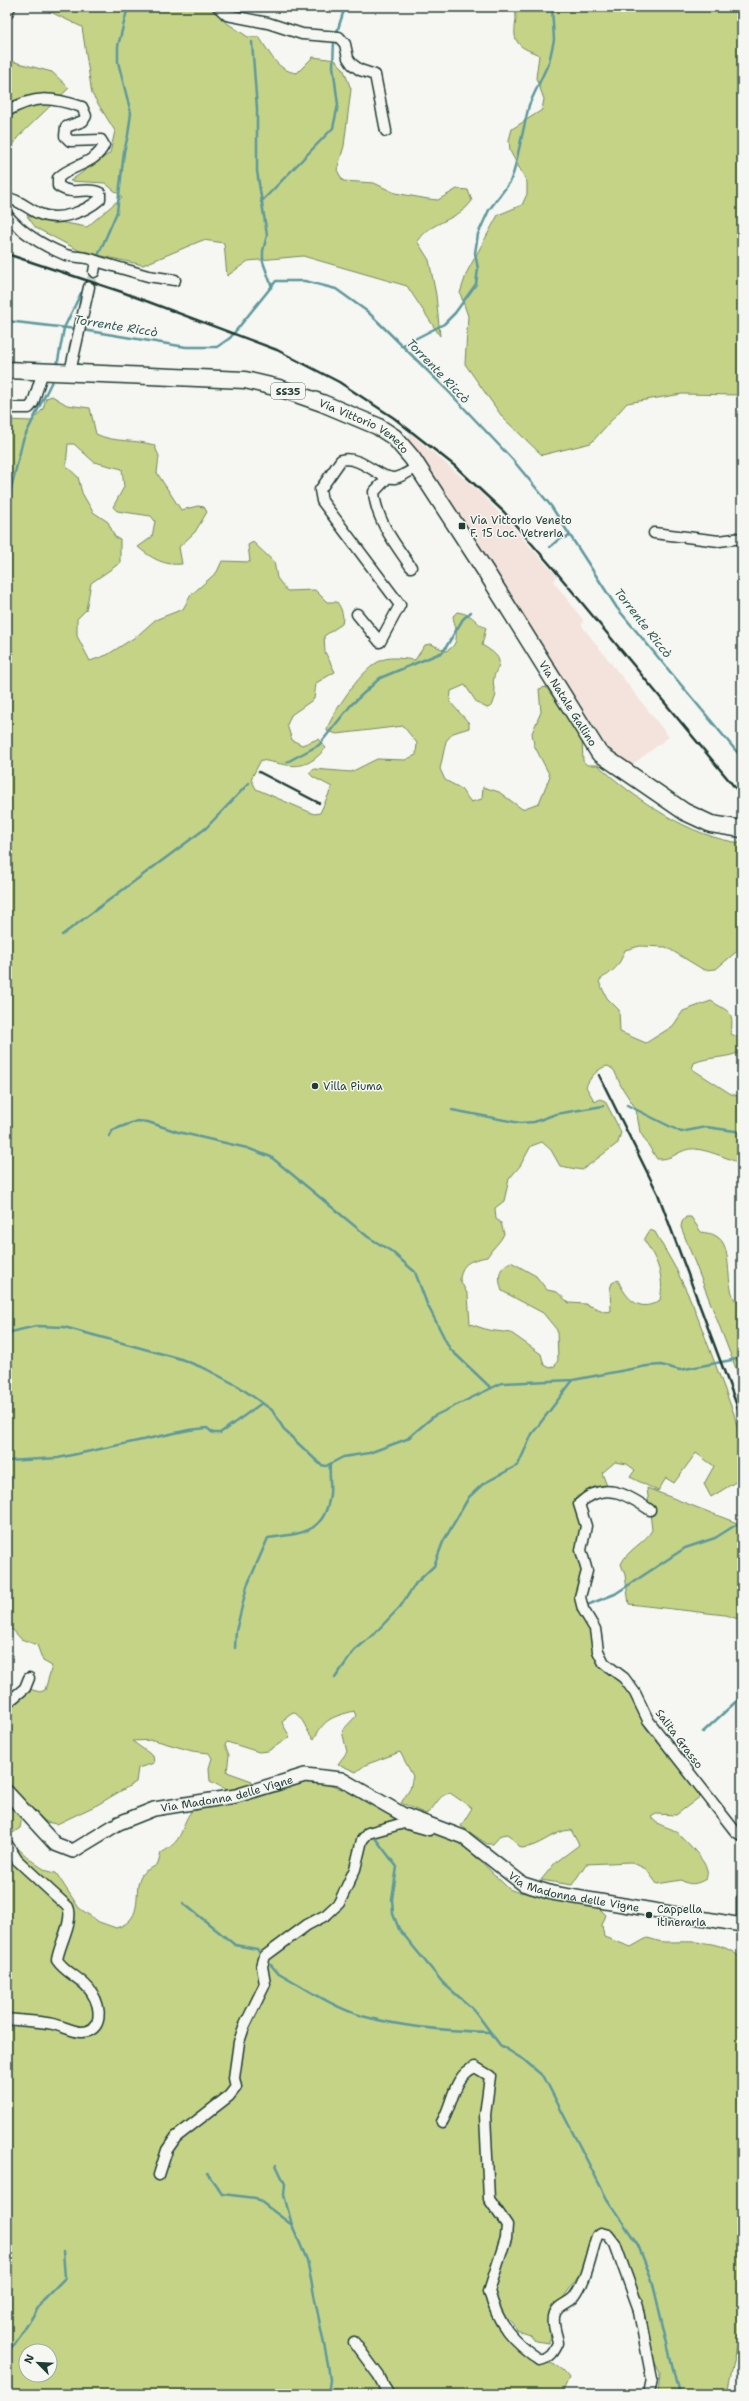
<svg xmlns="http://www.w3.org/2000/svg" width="749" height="2401" viewBox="0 0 749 2401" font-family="'Shantell Sans',sans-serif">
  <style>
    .built { fill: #f4e3dc }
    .green { fill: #c5d387; stroke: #72885e; fill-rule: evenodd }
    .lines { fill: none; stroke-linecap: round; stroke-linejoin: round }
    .stream { stroke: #5d999c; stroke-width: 2.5 }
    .minor-tunnel { stroke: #cbd1cc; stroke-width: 10; stroke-dasharray: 10 5; stroke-linecap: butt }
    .minor-casing { stroke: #1f3d34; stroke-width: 13 }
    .tertiary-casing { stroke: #1f3d34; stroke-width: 16 }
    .primary-casing { stroke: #1f3d34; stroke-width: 19 }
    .minor { stroke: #f6f6f2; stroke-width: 10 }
    .tertiary { stroke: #f6f6f2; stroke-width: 13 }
    .primary { stroke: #f6f6f2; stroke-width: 16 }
    .rail { stroke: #1f3d34; stroke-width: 2.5 }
    .poi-dot { fill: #1f3d34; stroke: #f6f6f2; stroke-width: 1.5 }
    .labels { text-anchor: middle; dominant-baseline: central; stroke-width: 3; stroke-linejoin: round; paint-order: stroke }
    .shield { fill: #f6f6f2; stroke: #60746d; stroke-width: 1 }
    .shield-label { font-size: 10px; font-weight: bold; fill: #1f3d34 }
    .street-label { font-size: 11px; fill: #1f3d34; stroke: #f6f6f2 }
    .poi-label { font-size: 11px; fill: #1f3d34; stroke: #f6f6f2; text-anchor: start }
    .water-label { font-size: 12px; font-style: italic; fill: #345c57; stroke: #f6f6f2 }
  </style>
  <rect width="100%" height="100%" fill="#f6f6f2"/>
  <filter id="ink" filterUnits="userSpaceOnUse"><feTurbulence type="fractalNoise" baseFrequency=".025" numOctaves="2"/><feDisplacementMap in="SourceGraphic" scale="8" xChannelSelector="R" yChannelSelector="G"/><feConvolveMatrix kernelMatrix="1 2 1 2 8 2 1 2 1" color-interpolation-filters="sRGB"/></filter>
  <g filter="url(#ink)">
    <path class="built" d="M411 434 482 494 557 576 554 582 583 620 582 626 669 737 629 767 612 755 417 450 409 442 407 438Z"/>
    <g class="green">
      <path d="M40 7H218L221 19 248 37H259C270 53 277 71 297 73L313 57 335 60 343 68 351 89 344 146 337 170 343 181 374 183 395 193 428 199 438 200 457 189 468 190 472 201C458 221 430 221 417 241L429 260 436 295 440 336 407 286 303 256 248 261 227 276 224 243 203 240 143 265 80 251 36 228 27 216 87 227 122 197 105 183 70 181 110 153 115 131 92 94 82 27Z"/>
      <path d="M513 7H742V395L682 394 627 403 591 443 542 455 503 418 465 364 468 316 460 293 467 272 498 215 522 205 527 194V182L510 151 509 140 512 129 542 110 544 99 536 78 539 55C533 52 523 49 519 44 509 33 521 18 513 7Z"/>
      <path d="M7 60 52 72 69 88 17 138 7 158Z"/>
      <path d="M52 396 67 405 90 408 96 434C114 443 134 439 154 445L159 456 157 473 181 510 198 506 204 507 207 512 195 532 179 547 182 564C164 566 151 558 138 547L152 537 155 521 151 516 117 511 113 507 124 487 122 469 94 462 74 444H68L66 466 78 477 82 493 93 512 108 522 115 537 120 539V563L91 583 86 610 77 619V636L90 661 107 655 137 636 155 620 183 609 191 595 217 572 222 561 250 562 248 545 253 542 274 562 277 578 287 591 315 590 327 602H337C342 609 344 616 342 624L324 636 325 652 335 672 316 683 314 699 291 715 287 725 292 740 302 745 318 739 326 748C303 774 291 765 261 760L251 779 256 789 314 814 320 813 332 787 313 777 309 773 314 769 351 772 377 759 405 760 416 755 417 743 403 726 337 734 327 731 328 726C337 707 362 668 382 660 391 656 405 659 415 660L425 645 431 644 446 651C462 644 455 629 453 616L457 612C476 615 473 622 486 628L482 645C518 666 484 666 496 695L492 706 487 708 477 703 465 685 451 691 450 702 469 723V728L453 733 446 741 440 769 445 780 460 788 471 802 482 799 483 787 499 792 522 809 539 803 550 776 534 745 532 733 541 712 539 689 546 687 582 739 583 761 587 765H598C635 799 691 838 742 843V947L716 969 704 970 666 947 640 946 625 950C622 958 618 967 611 972 606 977 602 976 599 982L607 998 619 1010 620 1032 646 1043 673 1026 683 1011 711 1001C730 1013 734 1010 731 1034L737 1037 742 1035V1051C728 1059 709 1056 694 1063L692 1069 731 1094 742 1097V1164C729 1159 702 1147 689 1149 676 1152 672 1160 657 1159L640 1132 636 1109 621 1086 614 1070 608 1066C599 1067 589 1078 586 1087L595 1102 600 1099 605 1101 621 1132 618 1143 582 1170 560 1166 551 1150 542 1142 531 1146 520 1166 509 1179 504 1201 495 1208 496 1219 501 1223 504 1234C500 1243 492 1248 487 1257 472 1260 461 1262 460 1280L468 1295 470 1324 488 1330 511 1333 541 1354 544 1365 550 1368 555 1366 558 1360 557 1330 543 1313 502 1291C498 1279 497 1268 511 1262L536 1276 547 1290 557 1292 569 1303 585 1304 606 1312 611 1311 610 1289 612 1283 618 1280C626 1299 640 1314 660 1300 665 1277 657 1259 644 1240L650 1230 655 1232 676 1269 693 1305 734 1414 742 1448V1478L711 1497 704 1484 714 1466 696 1453 674 1483 666 1478 658 1491 630 1477 635 1470 627 1464 615 1462 602 1473 607 1486 577 1501 583 1524 584 1569 578 1592 592 1628 596 1653 627 1685 638 1707 646 1728 705 1793 676 1815 656 1814 651 1817C657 1826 667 1826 675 1831 683 1837 705 1860 707 1870 708 1873 707 1876 706 1879 697 1884 690 1886 681 1880L657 1884 646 1869 631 1862 586 1864 572 1885 541 1880 555 1863 579 1845 571 1830C554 1830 539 1848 521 1848L508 1834 501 1835 493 1844H487L461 1826 472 1808 450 1793C437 1795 436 1808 426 1814L401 1803 410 1789 413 1776 400 1752 365 1765 356 1772 338 1764 347 1752 342 1731 356 1716 354 1711C332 1717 325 1718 314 1739 305 1731 305 1718 293 1712L287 1716 282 1723 290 1737 268 1751 259 1752 227 1742 225 1745 229 1755 227 1772 252 1781V1787L229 1791 210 1781 209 1768 212 1758 209 1753 192 1751 154 1740 132 1741 153 1756 154 1763 138 1768 136 1782 97 1805 57 1824 46 1822 7 1784V1693L10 1694 14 1702 29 1689 40 1692 45 1690 52 1666 43 1661 37 1645 21 1639 13 1630 7 1629V420L32 421 43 409 46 398Z"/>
      <path d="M686 1217H691L701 1232C705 1233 712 1233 716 1236 734 1246 724 1281 735 1300H742V1384L681 1227 682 1222Z"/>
      <path d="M647 1488 742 1525V1620L725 1615 629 1604 625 1575 621 1564C628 1549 645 1543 652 1530Z"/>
      <path d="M311 1780 342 1789 462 1843 509 1889 514 1891 598 1907 606 1915 602 1925 604 1937 631 1947 647 1938C653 1939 658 1942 665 1942 692 1942 721 1939 742 1959V2324L727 2394H658L660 2373 652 2357 645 2311 618 2241 604 2231 581 2273 551 2315 549 2343 535 2341 530 2335 516 2330C511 2320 507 2317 497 2314L542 2361C554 2363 562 2368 569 2378L563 2391 565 2394H7V1806L19 1812 22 1817 20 1828 7 1837C17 1848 42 1873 56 1873L79 1908 99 1922 116 1928C147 1919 131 1890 142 1874 145 1870 153 1868 158 1864L161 1853C188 1838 178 1826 194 1808ZM26 2351H50V2375H26Z"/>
    </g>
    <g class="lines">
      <g class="stream">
        <path d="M336 35 345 7"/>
        <path d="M252 42 257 109V171L267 235 263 251V262L272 287"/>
        <path d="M261 202 333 128 338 105 333 66 334 40"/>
        <path d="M97 258 117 212 124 152 128 135 131 113 118 62V46L128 7"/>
        <path d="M7 321 76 329"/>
        <path d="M83 330 186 347H217L230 338 276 281H305L336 289 368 312 447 390 512 459 551 506 617 608 742 758"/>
        <path d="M401 346 444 324 455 313 476 284 478 269 475 253 478 234 489 210 510 182 514 171 529 105 549 62 554 40 552 7"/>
        <path d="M57 366 64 328 81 293"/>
        <path d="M7 505 23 440 54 377"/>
        <path d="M550 547 559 539 570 536"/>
        <path d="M7 626V646"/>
        <path d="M287 762 319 745 351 705 380 678 443 652 463 619 471 612"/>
        <path d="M62 935 206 828 249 783"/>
        <path d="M627 1105 681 1132 706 1127 742 1132"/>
        <path d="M452 1110 520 1123 534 1122 556 1114 603 1106"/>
        <path d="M109 1136 113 1130 126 1125 137 1121 148 1122 178 1132 247 1148 271 1157 368 1237 391 1251 415 1272 427 1304 450 1349 491 1388"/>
        <path d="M7 1333 36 1326 64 1327 181 1359 206 1369 238 1386 272 1410 285 1431 321 1465 326 1466 343 1457 369 1453 407 1439 434 1416 502 1383 573 1380 647 1366 661 1365 680 1370 742 1358"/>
        <path d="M7 1461 58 1458 189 1430 207 1428 213 1433H220L262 1403"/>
        <path d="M587 1605 615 1594 685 1548 715 1538 742 1521"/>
        <path d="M235 1648 236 1631 247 1586 268 1538C302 1533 325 1534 330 1494 331 1484 329 1474 330 1464"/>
        <path d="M335 1678 354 1651 374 1634 400 1607 416 1583 434 1566 443 1542 469 1497 483 1484 518 1465 532 1434 573 1380"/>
        <path d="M703 1732 742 1696"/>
        <path d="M375 1838 397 1867 392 1899 393 1914 399 1929 443 1983 474 2010 500 2045 524 2060 544 2077 607 2199 638 2245 652 2280 679 2394"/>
        <path d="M183 1903 235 1945 257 1949 261 1955"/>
        <path d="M271 1965 277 1972C304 1987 332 2007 362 2016 402 2027 447 2031 489 2032"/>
        <path d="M7 2083 10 2071"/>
        <path d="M276 2165 285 2184 284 2195 292 2225 307 2260 328 2364 330 2380 328 2394"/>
        <path d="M207 2173 222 2194 256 2198 292 2225"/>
        <path d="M7 2351 16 2343 43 2300 65 2278 63 2251"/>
      </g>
      <path class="minor-tunnel" d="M89 287 94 272"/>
      <defs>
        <g id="minor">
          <path d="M218 7 227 15 268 23 302 34 339 37 345 44 348 58 352 64 360 70 375 75 386 131"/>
          <path d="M7 14 10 7"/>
          <path d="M7 111C35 95 52 97 82 107L86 116 83 121 66 127 65 136 70 141 101 140 104 145C95 165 72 164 58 178V186C75 197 86 186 100 193V199C85 212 59 222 40 214 28 209 20 200 7 198"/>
          <path d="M7 215C22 233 44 246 66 255 76 258 86 256 96 261L94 272"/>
          <path d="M96 261 148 276 175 280"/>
          <path d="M70 372 89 287"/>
          <path d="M7 408H29L33 403 43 371"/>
          <path d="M388 477 374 492C376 520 395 544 411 567"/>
          <path d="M654 533 719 541 742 538"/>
          <path d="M357 614 380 642 400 605 322 501 320 490 341 460C362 455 379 480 395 478 402 477 411 470 418 467"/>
          <path d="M650 1510C627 1494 603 1480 579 1504L586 1526 581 1550 587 1571 580 1597 583 1609 595 1629 598 1651 604 1663 624 1678 635 1693 648 1720 735 1831 742 1836"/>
          <path d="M7 1703 25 1688 29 1678"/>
          <path d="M7 1844 17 1860 68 1907C74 1920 59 1945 57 1960 66 1974 83 1978 92 1993 101 2007 104 2033 80 2032 71 2031 62 2026 53 2024 38 2021 22 2021 7 2019"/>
          <path d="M742 1924V1899"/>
          <path d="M442 2122C453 2104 453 2076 475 2067L490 2076 485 2115 489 2199 507 2225 506 2238 489 2291C498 2325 512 2341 540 2360 550 2358 554 2352 558 2343 557 2334 551 2323 555 2313 559 2304 568 2304 574 2297 587 2280 590 2256 597 2236L601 2233 608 2235 615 2244 638 2307 652 2379 649 2394"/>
          <path d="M159 2175 167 2150 176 2137 229 2096 236 2087 234 2078 239 2042 244 2027 265 1984 262 1966 265 1956 307 1925 326 1915 339 1903 355 1869 362 1840 368 1833 404 1823 429 1830"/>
          <path d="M354 2342 379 2376 388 2394"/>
        </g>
        <g id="tertiary">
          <path id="s1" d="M7 1792 55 1844 73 1851 119 1823 154 1809 236 1796 305 1775 341 1779 402 1814 463 1837 523 1884 552 1893 742 1925"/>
        </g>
        <g id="primary">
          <path id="s2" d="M7 370 245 380 279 388 322 403 377 426 394 437 412 458 488 575 599 753 685 812 711 824 742 829"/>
        </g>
      </defs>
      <use href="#minor" class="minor-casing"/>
      <use href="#tertiary" class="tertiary-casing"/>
      <use href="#primary" class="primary-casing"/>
      <use href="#minor" class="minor"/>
      <use href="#tertiary" class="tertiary"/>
      <use href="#primary" class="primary"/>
      <g class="rail">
        <path d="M7 254 122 292 277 350 339 382 394 418 455 466 504 512 553 568 742 796"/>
        <path d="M259 772 319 803"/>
        <path d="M599 1075 658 1194 742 1419"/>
      </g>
    </g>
  </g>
  <g class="poi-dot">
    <rect x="458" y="522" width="8" height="8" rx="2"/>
    <circle cx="315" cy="1086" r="4"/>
    <circle cx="649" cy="1915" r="4"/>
  </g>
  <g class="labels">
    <rect class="shield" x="271" y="383" width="34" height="16" rx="3"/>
    <g class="shield-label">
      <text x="288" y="391">SS35</text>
    </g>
    <g class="street-label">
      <text stroke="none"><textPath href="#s2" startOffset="367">Via Vittorio Veneto</textPath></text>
      <text stroke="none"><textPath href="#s2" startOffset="717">Via Natale Gallino</textPath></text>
      <text transform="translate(679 1739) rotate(53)">Salita Grasso</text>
      <text stroke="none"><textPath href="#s1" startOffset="256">Via Madonna delle Vigne</textPath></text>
      <text stroke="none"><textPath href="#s1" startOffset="636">Via Madonna delle Vigne</textPath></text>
    </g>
    <g class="poi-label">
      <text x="470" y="520">Via Vittorio Veneto<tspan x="470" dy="13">F. 15 Loc. Vetreria</tspan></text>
      <text x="323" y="1086">Villa Piuma</text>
      <text x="657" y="1909">Cappella<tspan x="657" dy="13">itineraria</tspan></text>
    </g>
    <g class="water-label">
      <text transform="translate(116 326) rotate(9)">Torrente Riccò</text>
      <text transform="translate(438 371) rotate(46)">Torrente Riccò</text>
      <text transform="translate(643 623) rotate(52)">Torrente Riccò</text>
    </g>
  </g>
  <rect width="749" height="2401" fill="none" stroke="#f6f6f2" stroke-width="24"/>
  <rect x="12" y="12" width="725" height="2377" fill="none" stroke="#1f3d34" stroke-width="1.5" filter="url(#ink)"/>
  <g transform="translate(38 2363) rotate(294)"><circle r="19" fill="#f6f6f2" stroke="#a0aca6"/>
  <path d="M0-3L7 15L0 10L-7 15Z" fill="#1f3d34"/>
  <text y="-6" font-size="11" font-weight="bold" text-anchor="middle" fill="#1f3d34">N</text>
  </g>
</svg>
